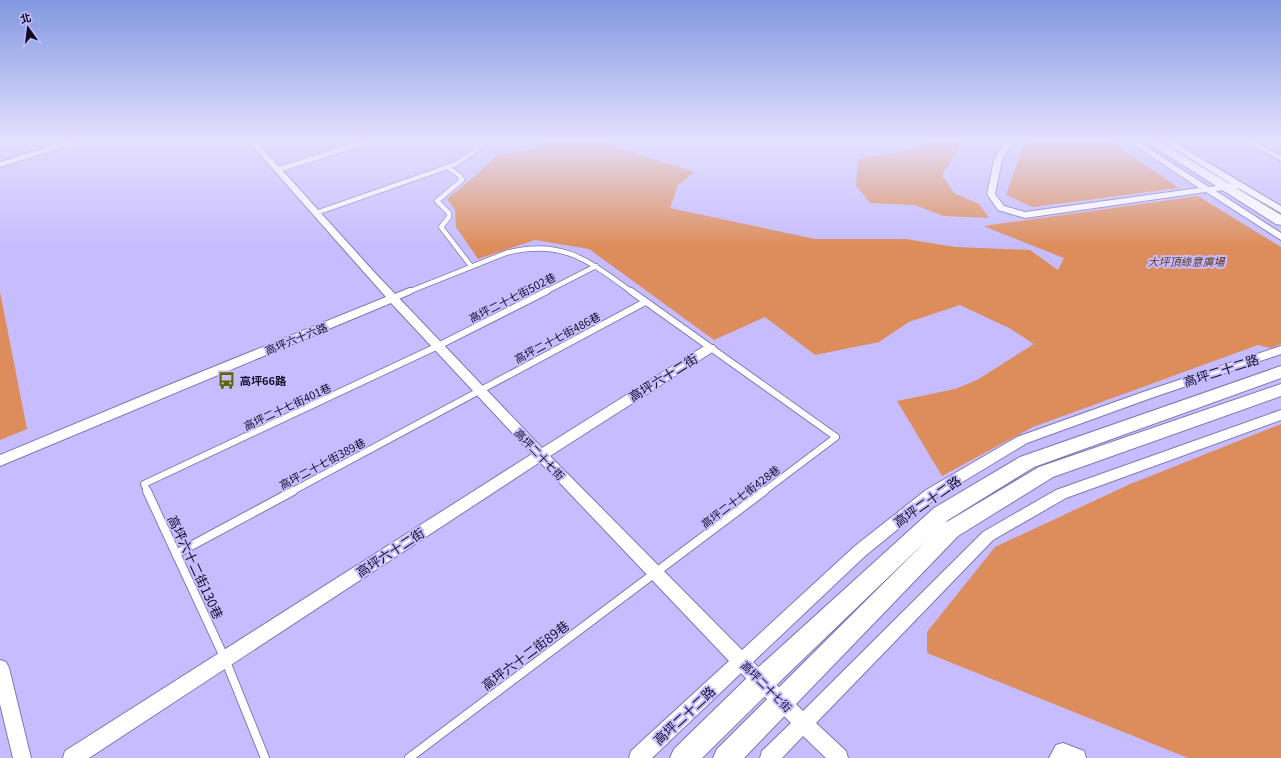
<svg xmlns="http://www.w3.org/2000/svg" width="1281" height="758" viewBox="0 0 1281 758" font-family="Georgia,'Noto Sans TC',serif">
  <style>
    .green { fill: #dd8d5b }
    .lines { fill: none; stroke-linecap: round; stroke-linejoin: round }
    .lane-far2-casing { stroke: #8176b4; stroke-width: 6 }
    .lane-far1-casing { stroke: #8176b4; stroke-width: 8 }
    .lane-casing { stroke: #8176b4; stroke-width: 10 }
    .street-casing { stroke: #8176b4; stroke-width: 2 }
    .secondary-casing { stroke: #8176b4; stroke-width: 2 }
    .lane-far2 { stroke: #fff; stroke-width: 4.5 }
    .lane-far1 { stroke: #fff; stroke-width: 6 }
    .lane { stroke: #fff; stroke-width: 8 }
    .street { fill: #fff; fill-rule: evenodd }
    .secondary { fill: #fff; fill-rule: evenodd }
    .labels { text-anchor: middle; dominant-baseline: central; stroke-width: 4; stroke-linejoin: round; paint-order: stroke }
    .park-label { font-size: 11px; font-style: italic; fill: #60361c; stroke: #c6bcff }
    .street-label { font-size: 11px; fill: #120c24; stroke: #c6bcff }
    .poi-label { font-size: 11px; font-weight: bold; fill: #120c24; stroke: #c6bcff; text-anchor: start }
    .near-street-label { font-size: 13px; fill: #120c24; stroke: #c6bcff }
  </style>
  <rect width="100%" height="100%" fill="#c6bcff"/>
  <g class="green">
    <path d="M542 141H614L611 146 695 172 678 185 670 208 815 239H906L955 247 1030 250 1058 270 1064 258 983 226 1198 196 1281 247V344L1270 348 1258 345 1033 427 942 476 897 401 955 389 977 380 1034 344 1009 328 960 305 909 322 879 342 815 355 765 317 714 340 589 249 535 240 478 259 456 227 455 210 447 199 476 175 498 154 537 148Z"/>
    <path d="M925 141H963L942 175 954 193 979 204 989 218 944 216 914 205 870 203 856 186 858 159 923 147Z"/>
    <path d="M1025 141H1110L1179 188 1033 207 1006 195Z"/>
    <path d="M0 292 27 429 0 440Z"/>
    <path d="M1281 424V758H1188L927 653V632L995 547 1128 485Z"/>
  </g>
  <g class="lines">
    <defs>
      <g id="lane-far2">
        <path d="M447 167 460 176 462 180 437 201 449 213V217L441 227 471 266"/>
        <path d="M277 170 369 141"/>
        <path d="M316 213 456 164 476 150 485 141"/>
        <path d="M408 292 506 253C562 238 589 261 632 292"/>
        <path d="M545 292 596 266"/>
      </g>
      <g id="lane-far1">
        <path d="M631 291 836 437 763 492"/>
        <path d="M393 298 410 291"/>
        <path d="M148 492 144 484 438 346 547 291"/>
        <path d="M291 492 645 302"/>
      </g>
      <g id="lane">
        <path d="M147 491 225 659 265 758"/>
        <path d="M176 554 293 491"/>
        <path d="M409 758 764 491"/>
      </g>
      <g id="street">
        <path d="M66 141H78L77 143 0 167V162Z"/>
        <path d="M248 141H256L375 273 542 448 706 345H714L716 348 714 351 550 456 742 650 855 546 926 490 1017 437 1143 392 1281 346V354L1151 398 1027 443 936 498 865 556 753 662 803 711 983 532 1056 490 1281 410V420L1066 498 993 540 816 723 846 751 848 758H826L803 736 782 758H760L762 751 791 723 741 673 652 758H629L631 751 729 661 540 462 89 758H63L65 751 532 454 391 303 0 466V455L159 389 386 297Z"/>
        <path d="M1005 141H1013L1002 160 995 194 1004 206 1025 212 1199 188 1128 141H1137L1209 187 1231 184 1162 141H1172L1281 206V213L1238 188 1216 191 1281 233V240L1206 192 1025 218 998 210 987 194 994 160Z"/>
        <path d="M1243 141H1253L1281 156V161Z"/>
        <path d="M0 660 6 662 9 668 31 758H13L0 704Z"/>
        <path d="M1063 743 1084 751 1086 758H1049L1056 745Z"/>
      </g>
      <g id="secondary">
        <path d="M1145 141H1159L1281 215V225L1276 224Z"/>
        <path d="M1281 366V378L1034 467 948 520 945 523 1039 467 1281 384V396L1053 477 958 536 744 758H713L717 749 930 537 770 691 702 758H670L674 749 752 673 934 508 1020 457Z"/>
      </g>
    </defs>
    <use href="#lane-far2" class="lane-far2-casing"/>
    <use href="#lane-far1" class="lane-far1-casing"/>
    <use href="#lane" class="lane-casing"/>
    <use href="#street" class="street-casing"/>
    <use href="#secondary" class="secondary-casing"/>
    <use href="#lane-far2" class="lane-far2"/>
    <use href="#lane-far1" class="lane-far1"/>
    <use href="#lane" class="lane"/>
    <use href="#street" class="street"/>
    <use href="#secondary" class="secondary"/>
  </g>
  <linearGradient id="sky" x2="0" y2="1"><stop stop-color="#8198e0"/><stop offset="0.57" stop-color="#e5e1ff"/><stop offset="1" stop-color="#e5e1ff" stop-opacity="0"/></linearGradient>
  <rect width="1281" height="247" fill="url(#sky)"/>
  <defs>
    <symbol id="bus-bare" viewBox="-9 -9 18 18"><path d="M-5-6H5V4H4V6H2V4H-2V6H-4V4H-5ZM-3.5-4V0h7V-4ZM-3.5 1.2v1.5H-2V1.2ZM2 1.2v1.5H3.5V1.2Z" fill="#626500" stroke="#c6bcff" stroke-width="2.5" paint-order="stroke"/></symbol>
  </defs>
  <g fill-rule="evenodd">
    <use href="#bus-bare" x="214" y="368" width="25" height="25"/>
  </g>
  <g class="labels">
    <g class="park-label">
      <text x="1186" y="261">大坪頂綠意廣場</text>
    </g>
    <g class="street-label">
      <text transform="translate(512 297) rotate(-27)">高坪二十七街502巷</text>
      <text transform="translate(557 337) rotate(-28)">高坪二十七街486巷</text>
      <text transform="translate(296 338) rotate(-22)">高坪六十六路</text>
      <text transform="translate(287 406) rotate(-25)">高坪二十七街401巷</text>
      <text transform="translate(540 454) rotate(46)">高坪二十七街</text>
      <text transform="translate(322 463) rotate(-28)">高坪二十七街389巷</text>
      <text transform="translate(740 496) rotate(-37)">高坪二十七街428巷</text>
      <text transform="translate(767 686) rotate(45)">高坪二十七街</text>
    </g>
    <g class="poi-label">
      <text x="240" y="380">高坪66路</text>
    </g>
    <g class="near-street-label">
      <text transform="translate(1221 370) rotate(-18)">高坪二十二路</text>
      <text transform="translate(663 377) rotate(-32)">高坪六十二街</text>
      <text transform="translate(927 501) rotate(-35)">高坪二十二路</text>
      <text transform="translate(390 552) rotate(-33)">高坪六十二街</text>
      <text transform="translate(196 567) rotate(65)">高坪六十二街130巷</text>
      <text transform="translate(525 655) rotate(-37)">高坪六十二街89巷</text>
      <text transform="translate(684 715) rotate(-43)">高坪二十二路</text>
    </g>
  </g>
  <g transform="translate(28 28) rotate(346)" stroke="#c6bcff" stroke-width="3" paint-order="stroke">
  <path d="M0-3L7 15L0 10L-7 15Z" fill="#120c24"/>
  <text y="-6" font-size="11" font-weight="bold" text-anchor="middle" fill="#120c24">北</text>
  </g>
</svg>
